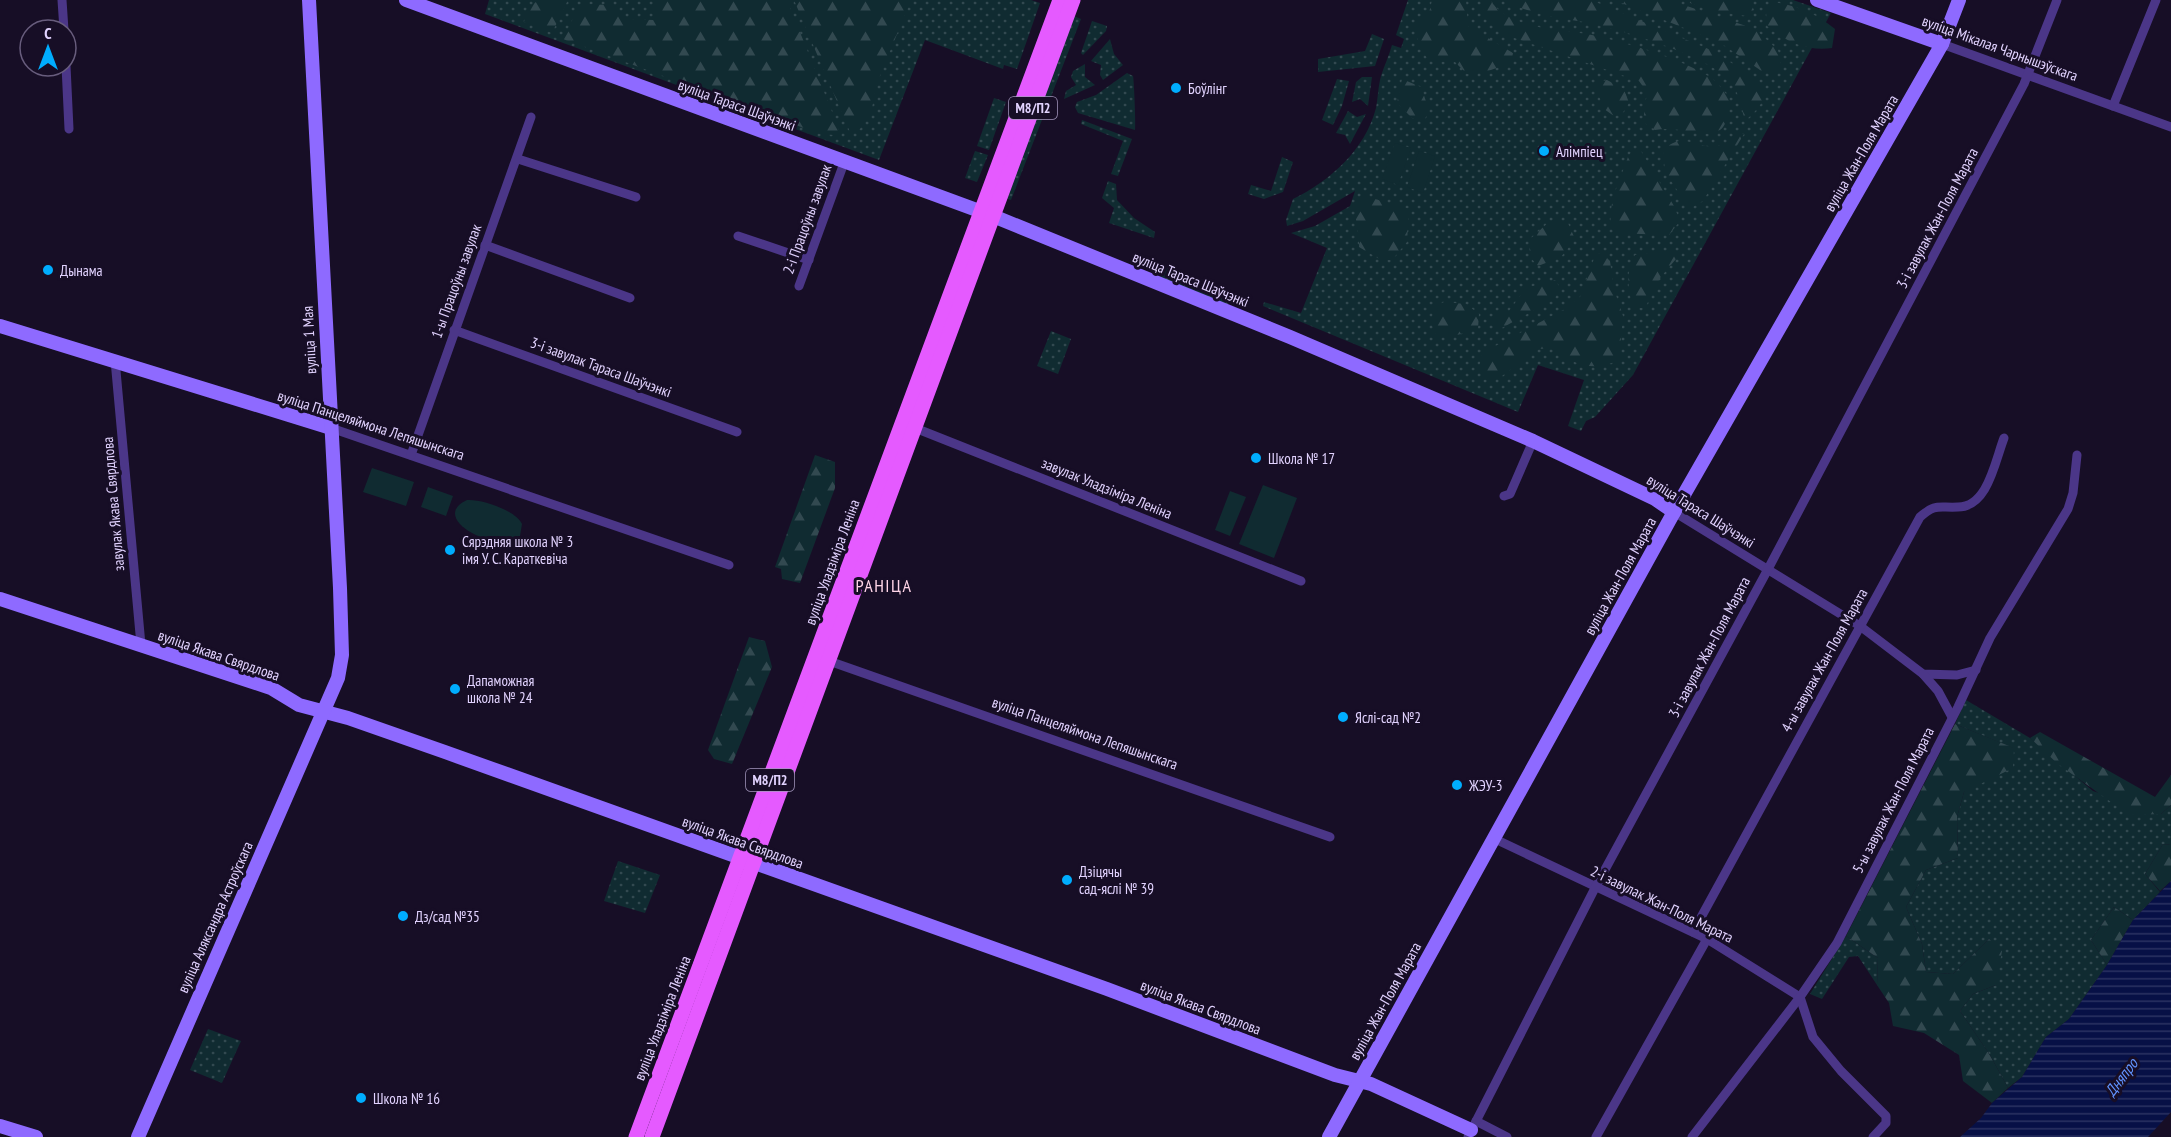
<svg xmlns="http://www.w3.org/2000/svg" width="2171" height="1137" viewBox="0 0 2171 1137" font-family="'PT Sans Narrow',sans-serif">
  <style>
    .green { fill: url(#green-dots) }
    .forest { fill: url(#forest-firs) }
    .pitch { fill: #102b31 }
    .water { fill: url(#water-rules) }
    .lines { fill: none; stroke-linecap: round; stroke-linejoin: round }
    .street { stroke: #4b3688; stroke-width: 9 }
    .secondary { stroke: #8e6aff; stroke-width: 14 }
    .primary { stroke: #e55aff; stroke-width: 15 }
    .poi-dot { fill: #00adfe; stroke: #170e26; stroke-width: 2 }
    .labels { text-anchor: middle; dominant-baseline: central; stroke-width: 6; stroke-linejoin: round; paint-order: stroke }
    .shield { fill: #170e26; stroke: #a598be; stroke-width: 1.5 }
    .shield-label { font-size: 14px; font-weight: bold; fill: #e2d3ff }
    .street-label { font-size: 15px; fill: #e2d3ff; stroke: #170e26 }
    .poi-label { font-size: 15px; fill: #e2d3ff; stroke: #170e26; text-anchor: start }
    .water-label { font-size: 16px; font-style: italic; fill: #6193ff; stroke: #170e26 }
    .quarter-label { font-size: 18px; letter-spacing: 1.5px; fill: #ffd5e7; stroke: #170e26 }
  </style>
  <defs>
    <pattern id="green-dots" width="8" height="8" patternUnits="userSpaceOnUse" patternTransform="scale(1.5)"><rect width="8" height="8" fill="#102b31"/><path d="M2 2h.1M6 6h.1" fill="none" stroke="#324950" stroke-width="1.8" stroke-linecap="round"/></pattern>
    <pattern id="forest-firs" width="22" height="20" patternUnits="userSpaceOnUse" patternTransform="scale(1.5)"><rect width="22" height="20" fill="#102b31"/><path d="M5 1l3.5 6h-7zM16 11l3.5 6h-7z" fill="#324950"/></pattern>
    <pattern id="water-rules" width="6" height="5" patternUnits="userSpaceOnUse" patternTransform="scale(1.5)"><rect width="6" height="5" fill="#071046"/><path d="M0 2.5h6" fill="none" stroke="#2b3262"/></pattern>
  </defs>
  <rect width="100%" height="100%" fill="#170e26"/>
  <g class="green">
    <path d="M489 0H1031L1040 3 1017 69 1004 65 1003 69 925 40 879 160 485 14Z"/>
    <path d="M1408 0H1793L1831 13 1633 375 1595 417 1586 421 1581 431 1568 426 1584 380 1538 365 1518 412 1263 306 1264 302 1301 313 1327 248 1291 233 1315 226 1350 206 1355 191 1303 221 1287 226 1286 220 1293 199C1330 181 1365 150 1376 108 1378 98 1378 87 1381 76 1384 66 1389 56 1392 45L1401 48 1404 39 1396 35Z"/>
    <path d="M1074 16 1081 19 1011 200 1005 198Z"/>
    <path d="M1092 21 1107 26 1106 31 1083 55 1081 53Z"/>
    <path d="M1372 34 1384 39 1375 66 1318 72V59L1365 51Z"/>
    <path d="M1110 39 1114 54 1123 65 1103 80 1100 75 1101 65 1091 61Z"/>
    <path d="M1085 64V77L1095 85 1064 99 1066 91 1076 85 1071 77 1073 71Z"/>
    <path d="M1127 73 1133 76C1134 79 1136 127 1135 130L1078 113 1075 107 1077 102 1096 95Z"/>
    <path d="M1362 77H1372L1368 106 1360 99 1352 102 1356 82Z"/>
    <path d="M1337 79 1349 81 1342 106 1333 125 1322 120Z"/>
    <path d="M994 98 1006 102 989 150 977 146Z"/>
    <path d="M1348 111 1357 117 1366 114 1350 144 1345 135 1336 133Z"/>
    <path d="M1082 120 1132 139 1118 176 1111 174 1123 141 1081 124Z"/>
    <path d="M975 151 988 155 977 182 965 178Z"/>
    <path d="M1282 157 1293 162 1283 192 1264 199 1248 194 1251 185 1271 191Z"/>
    <path d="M1108 181 1116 184 1117 200 1134 218 1155 232 1154 238 1109 223 1114 208 1102 198Z"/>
    <path d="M1164 265 1234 292 1232 301 1226 305 1160 279Z"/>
    <path d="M1051 331 1071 339 1058 374 1037 366Z"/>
    <path d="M1966 700 2030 738 2093 791 2161 814 2171 805V845L2163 844 2145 874 2160 892 2133 920 2114 907 2091 940 2107 965 2069 1019 2046 1037 2022 1077 2008 1088 1990 1055 1960 1011 1973 994 1996 985 1989 939 1953 974 1926 972 1922 944 1906 907 1926 870 1958 858 1957 817 1964 792 2013 748 1955 724Z"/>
    <path d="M618 861 660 875 645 913 604 901Z"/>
    <path d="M1846 936 1878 958 1877 985 1858 956 1849 957 1822 999 1810 994Z"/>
    <path d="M208 1029 241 1041 222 1083 190 1070Z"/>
  </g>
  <g class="forest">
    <path d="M539 0H568L552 33 524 22 527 8Z"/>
    <path d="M656 0H787L839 129 834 135 820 134 563 39 580 4 611 5 625 19 653 20Z"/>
    <path d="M794 0H911L877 83 872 108 860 129 850 132Z"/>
    <path d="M1432 0H1466L1468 26 1513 53 1511 63 1485 72 1467 74 1455 62 1429 61 1419 46 1416 27 1429 13Z"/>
    <path d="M1480 0H1490C1512 31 1558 28 1592 35 1627 43 1679 58 1710 77 1717 81 1723 91 1729 97 1730 158 1693 123 1655 130L1643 122 1647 92 1639 81 1500 33 1486 18Z"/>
    <path d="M1505 0H1591L1718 53C1745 77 1791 81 1745 121 1741 107 1739 90 1728 79 1705 55 1622 30 1589 23 1561 18 1529 15 1505 0Z"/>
    <path d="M1614 0H1669L1755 29 1778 50 1781 64 1774 74 1763 72 1719 42Z"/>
    <path d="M1682 0H1749L1754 10 1747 16 1712 11Z"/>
    <path d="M1773 2C1798 6 1815 13 1835 29L1832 48C1807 52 1785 41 1767 26L1766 11Z"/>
    <path d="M1402 79 1421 87 1429 110 1425 119 1412 118 1397 103Z"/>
    <path d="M1607 80 1624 89 1629 103 1622 114 1614 116 1604 109 1594 83Z"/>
    <path d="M1739 134H1744L1703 201 1689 209 1665 171 1663 151C1687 123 1705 166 1739 134Z"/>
    <path d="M1632 151H1641L1674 206 1680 221 1669 235 1614 233C1603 212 1621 178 1628 157Z"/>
    <path d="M1368 197 1409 209 1407 242 1392 260H1381L1359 247C1360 230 1353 218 1356 201Z"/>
    <path d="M1550 221 1568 223 1575 239 1561 257 1538 266 1530 257 1529 240Z"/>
    <path d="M1657 252 1681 253 1660 278 1645 308H1633C1628 288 1625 273 1635 255Z"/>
    <path d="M1596 253 1603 254 1610 261 1614 289 1623 316 1619 360C1595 372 1573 366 1554 348L1539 349 1502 376 1483 380 1479 368 1482 353 1563 310 1580 297Z"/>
    <path d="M1555 280 1561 289 1553 300 1500 329 1491 323 1498 312 1509 311 1526 288Z"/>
    <path d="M1444 302 1466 304 1479 314 1478 329 1457 335 1437 338 1432 325 1433 307Z"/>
    <path d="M815 455 835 462V488L800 583 782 579 781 569 775 567Z"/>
    <path d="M749 637 765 641 772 667 732 764 714 759 708 750Z"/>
    <path d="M1955 724 2014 748 2013 768 1964 792 1957 817 1958 858 1926 870 1906 907 1922 944 1926 972 1953 974 1989 939 2002 951 1996 985 1973 994 1960 1011 1990 1055 2008 1088 1992 1103 1963 1081 1959 1055 1924 1033 1893 1026 1889 1003 1877 985 1878 958 1846 936Z"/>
    <path d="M2040 732 2155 797 2171 775V805L2161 814 2129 815 2058 764 2030 738Z"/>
    <path d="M2163 844 2171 845V881L2160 891 2145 874Z"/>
    <path d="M2114 907 2133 920 2107 965 2091 940Z"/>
  </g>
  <g class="pitch">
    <path d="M1395 143 1411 148 1398 185 1382 179Z"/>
    <path d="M1419 151 1435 156 1423 193 1407 187Z"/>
    <path d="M372 468 414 482 406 506 363 492Z"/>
    <path d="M1263 485 1297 498 1274 558 1239 544Z"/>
    <path d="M428 487 453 496 446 516 421 507Z"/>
    <path d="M1230 491 1246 497 1230 536 1215 530Z"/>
    <path d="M467 500C482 499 515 510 522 524L520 536C502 556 426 519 467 500Z"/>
  </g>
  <path class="water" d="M2171 881V1112L2148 1137H1960L1981 1118 1992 1103 2022 1077 2046 1037 2069 1019 2107 965 2133 920Z"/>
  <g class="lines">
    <g class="street">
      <path d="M62 0 64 30"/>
      <path d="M1942 44 2171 127"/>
      <path d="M66 66 69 129"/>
      <path d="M2113 106 2156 0"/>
      <path d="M518 159 636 197"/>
      <path d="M738 236 809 260"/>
      <path d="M485 245 630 298"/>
      <path d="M799 286 844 163"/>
      <path d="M454 330 737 432"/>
      <path d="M115 360 141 645"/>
      <path d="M910 426 1301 581"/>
      <path d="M331 428 729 565"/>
      <path d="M411 455 531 117"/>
      <path d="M1504 496 1510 494 1533 441"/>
      <path d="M1674 512 1860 626 1923 674 1957 675 1976 670"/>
      <path d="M829 661 1330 837"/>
      <path d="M1923 674 1938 691 1952 717"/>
      <path d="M1495 839 1707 939 1800 997 1813 1037 1841 1071 1886 1116V1123L1873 1137"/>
      <path d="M1693 932 1920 517C1936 503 1938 508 1958 507 1988 507 1995 461 2004 438"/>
      <path d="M1476 1121 1507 1137"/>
      <path d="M1468 1137 1595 888 1767 571 2024 84 2057 0"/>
      <path d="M1596 1137 1707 939"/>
      <path d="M1692 1137 1800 997 1837 943 1958 707 1990 638 2068 509 2073 493 2077 455"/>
    </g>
    <g class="secondary">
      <path d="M406 0 993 216 1290 337 1533 441 1655 499 1674 512"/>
      <path d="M1817 0 1942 44"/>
      <path d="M0 326 331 428"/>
      <path d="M0 599 271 688 299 705 348 718 445 752 1107 989 1335 1075 1371 1084 1471 1130"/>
      <path d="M0 1126 36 1137"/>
      <path d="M138 1137 338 678 342 655 340 588 309 0"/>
      <path d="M1329 1137 1674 512 1942 44 1959 0"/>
    </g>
    <g class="primary">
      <path d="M636 1137 1060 0"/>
      <path d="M652 1137 1073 0"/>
    </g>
  </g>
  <g class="poi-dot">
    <circle cx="1176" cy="88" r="6"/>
    <circle cx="1544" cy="151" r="6"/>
    <circle cx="48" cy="270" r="6"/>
    <circle cx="1256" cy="458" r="6"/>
    <circle cx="450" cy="550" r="6"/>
    <circle cx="455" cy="689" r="6"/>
    <circle cx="1343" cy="717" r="6"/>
    <circle cx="1457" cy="785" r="6"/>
    <circle cx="1067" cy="880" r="6"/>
    <circle cx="403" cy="916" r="6"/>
    <circle cx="361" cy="1098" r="6"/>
  </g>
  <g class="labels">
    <g class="shield">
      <rect x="1009" y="97" width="48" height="22" rx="4.5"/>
      <rect x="746" y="769" width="48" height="22" rx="4.5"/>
    </g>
    <g class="shield-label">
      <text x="1033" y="108">М8/П2</text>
      <text x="770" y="780">М8/П2</text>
    </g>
    <g class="street-label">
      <text transform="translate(2000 48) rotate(20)">вуліца Мікалая Чарнышэўскага</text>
      <text transform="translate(737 105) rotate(20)">вуліца Тараса Шаўчэнкі</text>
      <text transform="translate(1861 153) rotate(-60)">вуліца Жан-Поля Марата</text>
      <text transform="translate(1937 218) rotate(-62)">3-і завулак Жан-Поля Марата</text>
      <text transform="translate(807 219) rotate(-70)">2-і Працоўны завулак</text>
      <text transform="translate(1191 279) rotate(22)">вуліца Тараса Шаўчэнкі</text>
      <text transform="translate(456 281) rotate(-70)">1-ы Працоўны завулак</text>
      <text transform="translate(309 340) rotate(-93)">вуліца 1 Мая</text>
      <text transform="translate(601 367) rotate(20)">3-і завулак Тараса Шаўчэнкі</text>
      <text transform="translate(371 425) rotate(18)">вуліца Панцеляймона Лепяшынскага</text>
      <text transform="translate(1107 488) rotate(22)">завулак Уладзіміра Леніна</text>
      <text transform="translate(113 504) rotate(-95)">завулак Якава Свярдлова</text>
      <text transform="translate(1701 511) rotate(32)">вуліца Тараса Шаўчэнкі</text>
      <text transform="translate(832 562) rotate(-70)">вуліца Уладзіміра Леніна</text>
      <text transform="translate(1620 576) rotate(-61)">вуліца Жан-Поля Марата</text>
      <text transform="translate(1709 647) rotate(-62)">3-і завулак Жан-Поля Марата</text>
      <text transform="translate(219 655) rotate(19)">вуліца Якава Свярдлова</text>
      <text transform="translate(1824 660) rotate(-61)">4-ы завулак Жан-Поля Марата</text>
      <text transform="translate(1085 733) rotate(19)">вуліца Панцеляймона Лепяшынскага</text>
      <text transform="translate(1893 800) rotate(-63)">5-ы завулак Жан-Поля Марата</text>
      <text transform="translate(743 842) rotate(20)">вуліца Якава Свярдлова</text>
      <text transform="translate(1662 904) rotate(26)">2-і завулак Жан-Поля Марата</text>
      <text transform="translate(215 917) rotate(-66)">вуліца Аляксандра Астроўскага</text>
      <text transform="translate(1385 1001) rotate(-61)">вуліца Жан-Поля Марата</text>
      <text transform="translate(1201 1007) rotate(21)">вуліца Якава Свярдлова</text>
      <text transform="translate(662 1018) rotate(-69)">вуліца Уладзіміра Леніна</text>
    </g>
    <g class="poi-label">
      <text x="1188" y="88">Боўлінг</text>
      <text x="1556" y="151">Алімпіец</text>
      <text x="60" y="270">Дынама</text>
      <text x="1268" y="458">Школа № 17</text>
      <text x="462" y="541">Сярэдняя школа № 3<tspan x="462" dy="17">імя У. С. Караткевіча</tspan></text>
      <text x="467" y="680">Дапаможная<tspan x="467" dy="17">школа № 24</tspan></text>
      <text x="1355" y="717">Яслі-сад №2</text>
      <text x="1469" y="785">ЖЭУ-3</text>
      <text x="1079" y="871">Дзіцячы<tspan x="1079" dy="17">сад-яслі № 39</tspan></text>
      <text x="415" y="916">Дз/сад №35</text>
      <text x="373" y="1098">Школа № 16</text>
    </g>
    <g class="water-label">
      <text transform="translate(2121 1077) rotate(-53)">Дняпро</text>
    </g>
    <g class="quarter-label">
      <text x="884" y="585">РАНІЦА</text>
    </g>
  </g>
  <g transform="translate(48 48)"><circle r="28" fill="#170e26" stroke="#685d7d" stroke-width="1.5"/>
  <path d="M0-4.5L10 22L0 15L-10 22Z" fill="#00adfe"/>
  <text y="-9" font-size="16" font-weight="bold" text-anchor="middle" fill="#e2d3ff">С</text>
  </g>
</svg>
